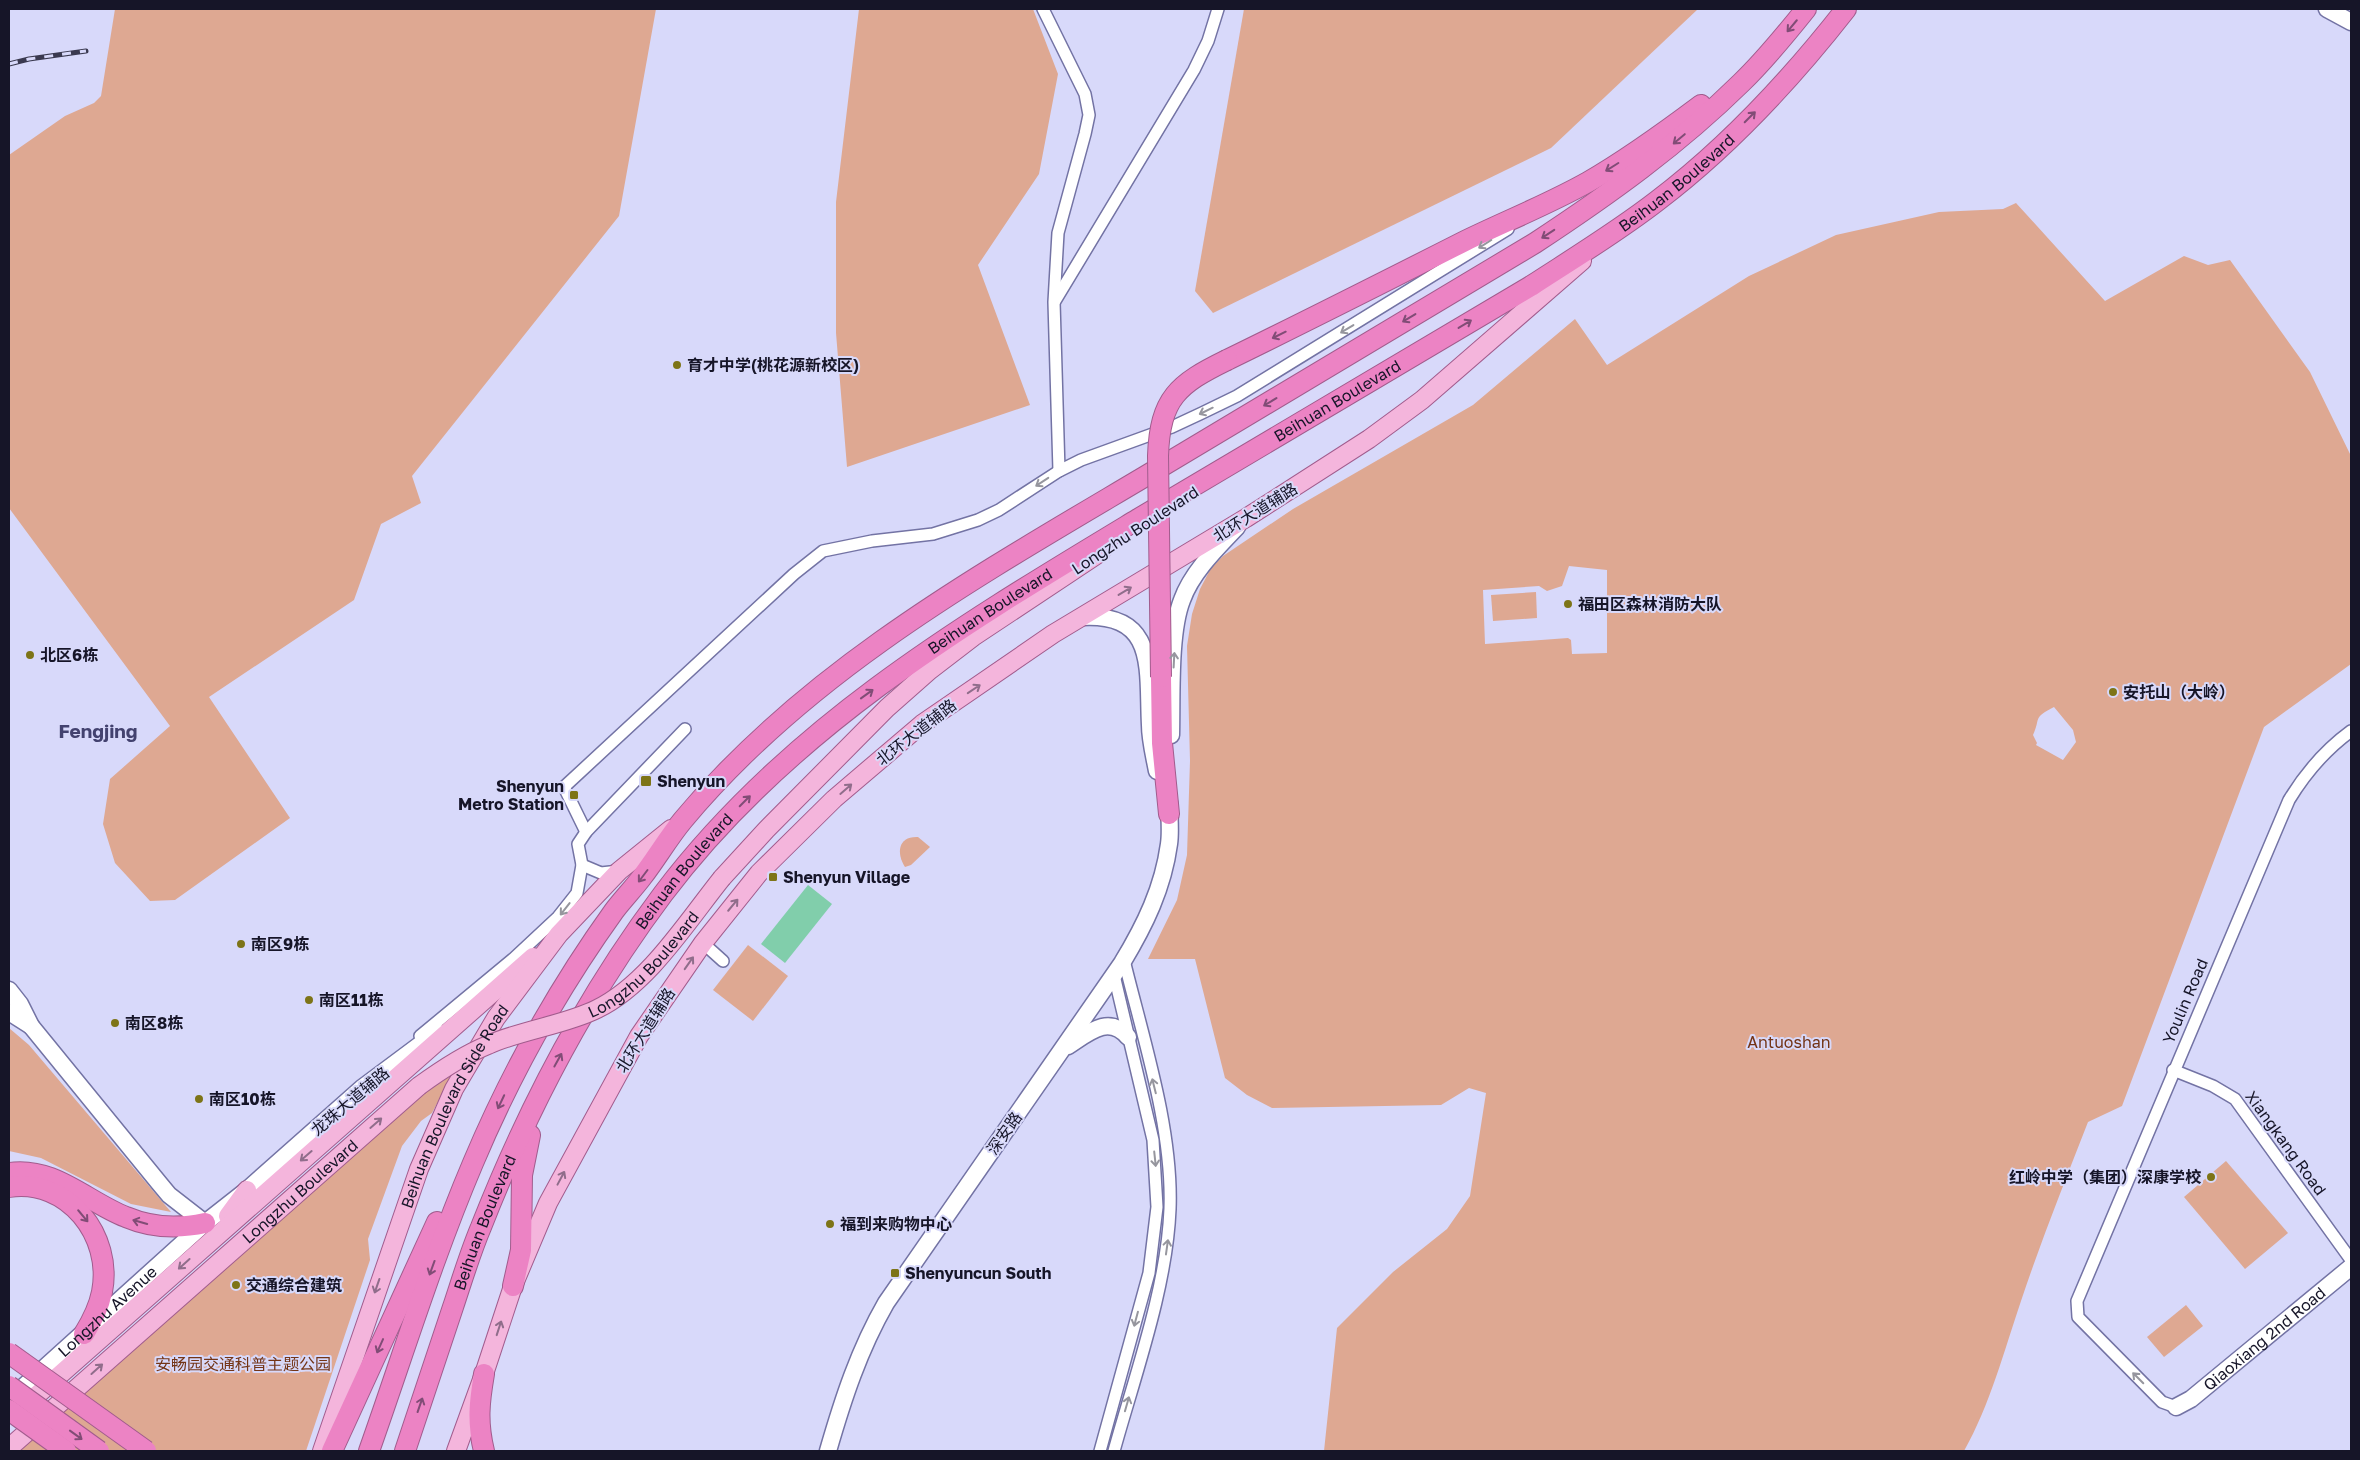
<svg xmlns="http://www.w3.org/2000/svg" width="2360" height="1460" viewBox="0 0 2360 1460" font-family="'Golos Text','Noto Sans SC',sans-serif">
  <style>
    .green { fill: #dea892; fill-rule: evenodd }
    .water { fill: #81ceab }
    .lines { fill: none; stroke-linecap: round; stroke-linejoin: round }
    .street-casing { stroke: #7373a4; stroke-width: 14 }
    .secondary-casing { stroke: #7373a4; stroke-width: 19 }
    .primary-casing { stroke: #a15c8d; stroke-width: 20 }
    .highway-casing { stroke: #a15c8d; stroke-width: 22 }
    .street { stroke: #fff; stroke-width: 11 }
    .secondary { stroke: #fff; stroke-width: 16 }
    .primary { stroke: #f4b5dc; stroke-width: 18 }
    .highway { stroke: #ec83c4; stroke-width: 20 }
    .rail-casing { stroke: #3a394f; stroke-width: 5 }
    .rail { stroke: #d8d9fa; stroke-width: 3; stroke-dasharray: 9; stroke-linecap: butt }
    .primary-bridge-casing { stroke: #a15c8d; stroke-width: 20; stroke-linecap: butt }
    .highway-bridge-casing { stroke: #a15c8d; stroke-width: 22; stroke-linecap: butt }
    .primary-bridge { stroke: #f4b5dc; stroke-width: 18 }
    .highway-bridge { stroke: #ec83c4; stroke-width: 20 }
    .oneway { stroke: #814c76 }
    .oneway2 { stroke: #96969e }
    .oneway3 { stroke: #906d8b }
    .poi-dot { fill: #7d7417; stroke: #d8d9fa; stroke-width: 2 }
    .labels { text-anchor: middle; dominant-baseline: central; stroke-width: 4; stroke-linejoin: round; paint-order: stroke }
    .street-label { font-size: 16px; fill: #161528; stroke: #d8d9fa }
    .poi-label { font-size: 16px; font-weight: bold; fill: #161528; stroke: #d8d9fa; text-anchor: start }
    .park-label { font-size: 16px; fill: #733416; stroke: #d8d9fa }
    .quarter-label { font-size: 19px; font-weight: bold; fill: #43426f; stroke: #d8d9fa }
  </style>
  <rect width="100%" height="100%" fill="#d8d9fa"/>
  <g class="green">
    <path d="M115 9H656L619 216 412 476 421 503 381 524 354 600 209 697 290 818 175 900 150 901 115 863 103 824 110 779 170 726 9 508V155L65 116 94 103 101 96Z"/>
    <path d="M859 9H1033L1058 74 1039 174 978 265 1030 405 847 467 836 333V202Z"/>
    <path d="M1244 9H1698L1551 148 1213 313 1195 291Z"/>
    <path d="M2016 203 2105 301 2184 256 2208 265 2230 260 2310 372 2351 456V664L2264 727 2122 1106 2088 1122C2065 1181 2041 1241 2021 1301 2004 1351 1990 1405 1964 1451H1324L1337 1328 1393 1272 1447 1229 1470 1196 1486 1093 1469 1088 1441 1105 1272 1108 1247 1095 1225 1078 1195 959H1148L1177 900 1187 855 1190 761 1187 646 1192 614 1200 589 1211 568 1223 556 1293 509 1473 405 1575 319 1607 365 1749 276 1836 235 1939 212 2003 209ZM1569 566 1607 570V653L1572 654 1571 640 1568 638 1485 644 1483 590 1539 586 1547 591 1562 586ZM2054 707 2073 730 2076 742 2063 760 2036 745 2037 743 2033 735C2041 718 2032 718 2054 707Z"/>
    <path d="M1536 592 1537 618 1493 621 1491 595Z"/>
    <path d="M918 837 930 847 911 865 905 867C896 853 898 836 918 837Z"/>
    <path d="M748 945 788 976 753 1021 713 990Z"/>
    <path d="M9 1028 29 1045 171 1212 131 1204 41 1158 9 1151Z"/>
    <path d="M452 1075 432 1113 421 1121 402 1146 368 1239 370 1260 306 1451H12L423 1094Z"/>
    <path d="M2226 1161 2288 1233 2245 1269 2184 1197Z"/>
    <path d="M2186 1305 2203 1326 2164 1357 2147 1337Z"/>
  </g>
  <path class="water" d="M808 885 832 904 785 963 761 944Z"/>
  <g class="lines">
    <defs>
      <g id="street">
        <path d="M1043 9 1085 94 1089 115 1085 134 1058 233 1054 302 1059 471"/>
        <path d="M1055 301 1194 70 1208 41 1218 9"/>
        <path d="M586 832 564 787 794 574 823 551 872 541 933 534 978 520 999 510 1059 471 1081 460 1172 427 1202 413 1237 396 1508 229"/>
        <path d="M582 865 601 873 619 871"/>
        <path d="M703 943 723 961"/>
        <path d="M420 1036 513 959 558 917 577 893 582 865 578 844 586 832 685 729"/>
        <path d="M2173 1070 2213 1086 2235 1099 2351 1260"/>
        <path d="M2176 1407 2162 1402 2078 1317 2077 1301 2289 800C2306 772 2325 750 2351 731"/>
        <path d="M1100 1451 1149 1273 1157 1207 1153 1140 1114 975"/>
        <path d="M1114 1451C1135 1375 1167 1287 1170 1209 1173 1129 1143 1038 1124 960"/>
      </g>
      <g id="secondary">
        <path d="M2327 9 2351 22"/>
        <path d="M1082 617C1158 613 1147 670 1150 725 1150 740 1154 755 1157 771"/>
        <path d="M1171 735C1172 698 1169 633 1182 600 1192 572 1217 548 1237 527"/>
        <path d="M9 990 20 1004 31 1026 159 1183 169 1195 205 1223"/>
        <path d="M9 1012 31 1026"/>
        <path d="M1068 1046C1088 1033 1109 1014 1128 1037"/>
        <path id="s1" d="M10 1399 205 1223 247 1190 362 1088 437 1032"/>
        <path id="s2" d="M2176 1407 2191 1399 2351 1267"/>
        <path d="M828 1451C843 1399 859 1350 886 1303L1122 963C1145 925 1163 888 1169 844 1171 831 1169 816 1169 802"/>
      </g>
      <g id="primary">
        <path d="M722 878 766 830 887 708 930 670 973 637 1101 552"/>
        <path d="M228 1216 247 1190"/>
        <path d="M20 1410 533 957"/>
        <path id="s3" d="M9 1448 419 1086"/>
        <path id="s4" d="M322 1451 419 1169 454 1089 496 1018 559 934 619 871 671 829"/>
        <path d="M456 1451 484 1374 513 1286 548 1203 639 1036 703 943 759 873 834 799 922 724 1053 634 1246 518 1369 439 1422 400 1582 261"/>
      </g>
      <g id="highway">
        <path d="M1227 360C1307 321 1386 281 1465 241 1506 221 1549 204 1588 182 1628 159 1665 132 1701 105"/>
        <path d="M1161 677 1162 743 1169 814"/>
        <path d="M9 1173C54 1166 87 1202 126 1217 152 1228 178 1229 205 1223"/>
        <path d="M9 1187C68 1178 113 1236 102 1292 99 1307 92 1321 84 1334"/>
        <path d="M513 1286 521 1250 522 1175 530 1135"/>
        <path d="M332 1451 437 1222"/>
        <path d="M369 1451C403 1355 433 1257 473 1163 510 1075 558 989 614 911 623 899 633 889 642 877 656 859 668 838 683 820 807 671 979 575 1144 477 1274 399 1404 321 1535 243 1608 195 1678 145 1741 83 1765 60 1786 34 1806 9"/>
        <path id="s5" d="M405 1451C421 1403 437 1355 453 1307 462 1280 470 1253 481 1227 527 1110 587 995 663 894 788 728 964 624 1138 519 1269 441 1400 363 1531 286 1574 258 1617 232 1657 201 1727 148 1792 78 1846 9"/>
        <path d="M484 1451C477 1422 479 1403 484 1374"/>
      </g>
    </defs>
    <use href="#street" class="street-casing"/>
    <use href="#secondary" class="secondary-casing"/>
    <use href="#primary" class="primary-casing"/>
    <use href="#highway" class="highway-casing"/>
    <use href="#street" class="street"/>
    <use href="#secondary" class="secondary"/>
    <use href="#primary" class="primary"/>
    <use href="#highway" class="highway"/>
    <defs>
      <path id="rail" d="M9 64 29 59 86 51"/>
    </defs>
    <use href="#rail" class="rail-casing"/>
    <use href="#rail" class="rail"/>
    <defs>
      <g id="primary-bridge">
        <path id="s6" d="M419 1086C441 1070 463 1055 488 1045 521 1030 565 1025 597 1009 648 984 686 923 722 878"/>
      </g>
      <g id="highway-bridge">
        <path d="M1161 677 1158 456C1160 398 1178 384 1227 360"/>
        <path d="M9 1353 146 1451"/>
        <path d="M9 1386 99 1451"/>
        <path d="M9 1410 66 1451"/>
      </g>
    </defs>
    <use href="#primary-bridge" class="primary-bridge-casing"/>
    <use href="#highway-bridge" class="highway-bridge-casing"/>
    <use href="#primary-bridge" class="primary-bridge"/>
    <use href="#highway-bridge" class="highway-bridge"/>
  </g>
  <defs><path id="oneway-shaft" d="M-6 0H5M1.5-3L5.5 0L1.5 3" fill="none" stroke-width="1.6" stroke-linecap="round" stroke-linejoin="round" transform="scale(1.25)"/></defs>
  <g class="oneway">
    <use href="#oneway-shaft" transform="translate(1792 26) rotate(130)"/>
    <use href="#oneway-shaft" transform="translate(1750 117) rotate(-45)"/>
    <use href="#oneway-shaft" transform="translate(1679 139) rotate(140)"/>
    <use href="#oneway-shaft" transform="translate(1612 167) rotate(148)"/>
    <use href="#oneway-shaft" transform="translate(1548 234) rotate(147)"/>
    <use href="#oneway-shaft" transform="translate(1409 318) rotate(149)"/>
    <use href="#oneway-shaft" transform="translate(1465 324) rotate(-31)"/>
    <use href="#oneway-shaft" transform="translate(1279 335) rotate(154)"/>
    <use href="#oneway-shaft" transform="translate(1270 402) rotate(149)"/>
    <use href="#oneway-shaft" transform="translate(867 694) rotate(-36)"/>
    <use href="#oneway-shaft" transform="translate(745 801) rotate(-45)"/>
    <use href="#oneway-shaft" transform="translate(643 876) rotate(127)"/>
    <use href="#oneway-shaft" transform="translate(558 1060) rotate(-61)"/>
    <use href="#oneway-shaft" transform="translate(501 1102) rotate(115)"/>
    <use href="#oneway-shaft" transform="translate(83 1216) rotate(50)"/>
    <use href="#oneway-shaft" transform="translate(140 1222) rotate(-164)"/>
    <use href="#oneway-shaft" transform="translate(432 1268) rotate(110)"/>
    <use href="#oneway-shaft" transform="translate(380 1346) rotate(114)"/>
    <use href="#oneway-shaft" transform="translate(420 1405) rotate(-71)"/>
    <use href="#oneway-shaft" transform="translate(76 1435) rotate(36)"/>
  </g>
  <g class="oneway2">
    <use href="#oneway-shaft" transform="translate(1485 244) rotate(148)"/>
    <use href="#oneway-shaft" transform="translate(1347 329) rotate(149)"/>
    <use href="#oneway-shaft" transform="translate(1206 411) rotate(154)"/>
    <use href="#oneway-shaft" transform="translate(1042 482) rotate(147)"/>
    <use href="#oneway-shaft" transform="translate(1174 660) rotate(-87)"/>
    <use href="#oneway-shaft" transform="translate(565 909) rotate(128)"/>
    <use href="#oneway-shaft" transform="translate(1154 1086) rotate(-104)"/>
    <use href="#oneway-shaft" transform="translate(1155 1159) rotate(84)"/>
    <use href="#oneway-shaft" transform="translate(1167 1247) rotate(-82)"/>
    <use href="#oneway-shaft" transform="translate(1136 1319) rotate(105)"/>
    <use href="#oneway-shaft" transform="translate(2138 1378) rotate(-135)"/>
    <use href="#oneway-shaft" transform="translate(1127 1404) rotate(-74)"/>
  </g>
  <g class="oneway3">
    <use href="#oneway-shaft" transform="translate(1125 591) rotate(-31)"/>
    <use href="#oneway-shaft" transform="translate(974 689) rotate(-34)"/>
    <use href="#oneway-shaft" transform="translate(846 789) rotate(-41)"/>
    <use href="#oneway-shaft" transform="translate(733 905) rotate(-50)"/>
    <use href="#oneway-shaft" transform="translate(689 963) rotate(-55)"/>
    <use href="#oneway-shaft" transform="translate(376 1123) rotate(-41)"/>
    <use href="#oneway-shaft" transform="translate(306 1156) rotate(139)"/>
    <use href="#oneway-shaft" transform="translate(561 1178) rotate(-62)"/>
    <use href="#oneway-shaft" transform="translate(184 1264) rotate(138)"/>
    <use href="#oneway-shaft" transform="translate(377 1286) rotate(109)"/>
    <use href="#oneway-shaft" transform="translate(499 1328) rotate(-72)"/>
    <use href="#oneway-shaft" transform="translate(97 1369) rotate(-42)"/>
  </g>
  <g class="poi-dot">
    <circle cx="677" cy="365" r="5"/>
    <circle cx="1568" cy="604" r="5"/>
    <circle cx="30" cy="655" r="5"/>
    <circle cx="2113" cy="692" r="5"/>
    <rect x="640" y="775" width="12" height="12" rx="2.5"/>
    <rect x="569" y="790" width="10" height="10" rx="2.5"/>
    <rect x="768" y="872" width="10" height="10" rx="2.5"/>
    <circle cx="241" cy="944" r="5"/>
    <circle cx="309" cy="1000" r="5"/>
    <circle cx="115" cy="1023" r="5"/>
    <circle cx="199" cy="1099" r="5"/>
    <circle cx="2211" cy="1177" r="5"/>
    <circle cx="830" cy="1224" r="5"/>
    <rect x="890" y="1268" width="10" height="10" rx="2.5"/>
    <circle cx="236" cy="1285" r="5"/>
  </g>
  <g class="labels">
    <g class="street-label">
      <text stroke="none"><textPath href="#s5" startOffset="1862">Beihuan Boulevard</textPath></text>
      <text stroke="none"><textPath href="#s5" startOffset="1458">Beihuan Boulevard</textPath></text>
      <text transform="translate(1255 512) rotate(-32)">北环大道辅路</text>
      <text transform="translate(1135 530) rotate(-33)">Longzhu Boulevard</text>
      <text stroke="none"><textPath href="#s5" startOffset="1052">Beihuan Boulevard</textPath></text>
      <text transform="translate(916 732) rotate(-38)">北环大道辅路</text>
      <text stroke="none"><textPath href="#s5" startOffset="648">Beihuan Boulevard</textPath></text>
      <text stroke="none"><textPath href="#s6" startOffset="260">Longzhu Boulevard</textPath></text>
      <text transform="translate(2185 1001) rotate(-67)">Youlin Road</text>
      <text transform="translate(645 1030) rotate(-58)">北环大道辅路</text>
      <text transform="translate(350 1101) rotate(-40)">龙珠大道辅路</text>
      <text stroke="none"><textPath href="#s4" startOffset="370">Beihuan Boulevard Side Road</textPath></text>
      <text transform="translate(1004 1133) rotate(-55)">深安路</text>
      <text transform="translate(2286 1143) rotate(54)">Xiangkang Road</text>
      <text stroke="none"><textPath href="#s3" startOffset="388">Longzhu Boulevard</textPath></text>
      <text stroke="none"><textPath href="#s5" startOffset="242">Beihuan Boulevard</textPath></text>
      <text stroke="none"><textPath href="#s1" startOffset="131">Longzhu Avenue</textPath></text>
      <text stroke="none"><textPath href="#s2" startOffset="112">Qiaoxiang 2nd Road</textPath></text>
    </g>
    <g class="poi-label">
      <text x="687" y="365">育才中学(桃花源新校区)</text>
      <text x="1578" y="604">福田区森林消防大队</text>
      <text x="40" y="655">北区6栋</text>
      <text x="2123" y="692">安托山（大岭）</text>
      <text x="657" y="781">Shenyun</text>
      <text x="564" y="786" text-anchor="end">Shenyun<tspan x="564" dy="18">Metro Station</tspan></text>
      <text x="783" y="877">Shenyun Village</text>
      <text x="251" y="944">南区9栋</text>
      <text x="319" y="1000">南区11栋</text>
      <text x="125" y="1023">南区8栋</text>
      <text x="209" y="1099">南区10栋</text>
      <text x="2201" y="1177" text-anchor="end">红岭中学（集团）深康学校</text>
      <text x="840" y="1224">福到来购物中心</text>
      <text x="905" y="1273">Shenyuncun South</text>
      <text x="246" y="1285">交通综合建筑</text>
    </g>
    <g class="park-label">
      <text x="1789" y="1042">Antuoshan</text>
      <text x="243" y="1364">安畅园交通科普主题公园</text>
    </g>
    <g class="quarter-label">
      <text x="98" y="730">Fengjing</text>
    </g>
  </g>
  <rect width="2360" height="1460" fill="none" stroke="#161528" stroke-width="20"/>
</svg>
